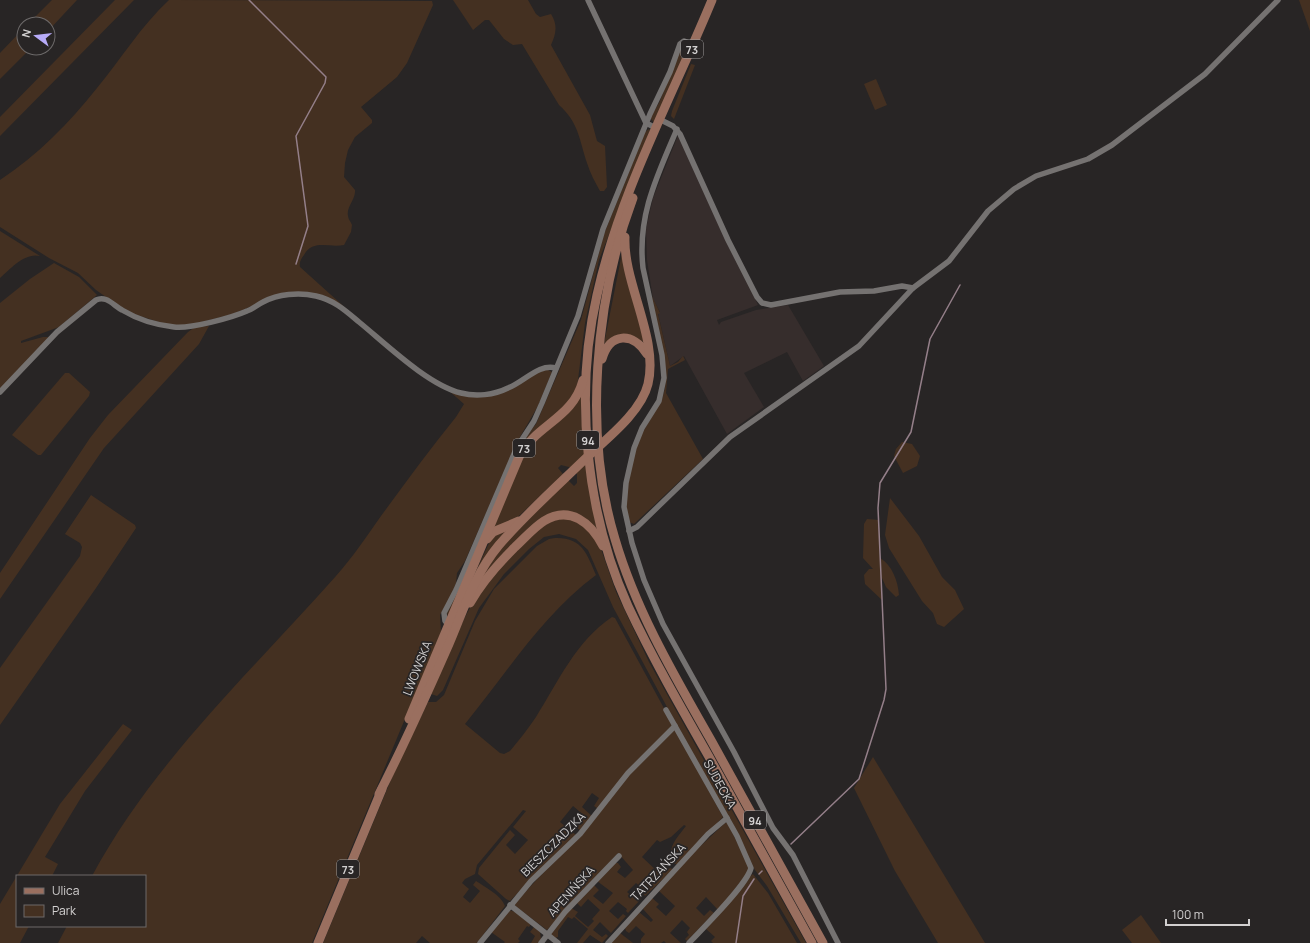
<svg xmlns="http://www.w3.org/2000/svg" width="1310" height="943" viewBox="0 0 1310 943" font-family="Manrope,sans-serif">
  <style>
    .built { fill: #362d2c }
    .green { fill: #443021 }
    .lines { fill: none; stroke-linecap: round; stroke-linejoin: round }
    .stream { stroke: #947f89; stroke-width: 1.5 }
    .minor { stroke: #757271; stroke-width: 5.5 }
    .primary { stroke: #9a6f5f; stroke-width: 9 }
    .labels { text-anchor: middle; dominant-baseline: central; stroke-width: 3.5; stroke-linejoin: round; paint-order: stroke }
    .shield { fill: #282525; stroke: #9f9d9d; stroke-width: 1 }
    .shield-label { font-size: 11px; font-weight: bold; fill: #d2d0d0 }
    .street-label { font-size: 12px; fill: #d2d0d0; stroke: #282525 }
  </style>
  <rect width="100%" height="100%" fill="#282525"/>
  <path class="built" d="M679 133 758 305 717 320 719 325 721 322 756 310 788 305 824 366 803 381 787 352 744 373 764 407 727 434 684 356 670 366 658 313 660 312 653 299 647 260 646 229 653 198Z"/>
  <g class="green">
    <path d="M52 0H77L48 31V24H28Z"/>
    <path d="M115 0H134L0 136V117Z"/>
    <path d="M169 0 432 1 433 5 407 63 397 77 361 107 372 120V123L355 137 348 150 345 163 344 177 355 190C356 199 346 207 348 216 348 219 351 222 352 225L351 232 344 245C329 248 313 239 304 255 301 259 299 262 300 267L350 312 331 299 280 294 233 314 190 325H168L134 314 116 304 96 290 78 273 49 258 0 227V180C38 155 69 123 97 88 121 59 141 26 169 0Z"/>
    <path d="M453 0H528L536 14 540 17 551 14C558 25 556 34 551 45L590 115 597 141 605 146 607 187 604 191H600C595 182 590 173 587 163 579 139 579 123 559 105L522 44 513 45 504 39 489 20H485L473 30Z"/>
    <path d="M1299 0H1310V31Z"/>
    <path d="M24 28V48H31L0 79V53Z"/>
    <path d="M685 43 687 45V48L654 122 650 118 659 103 682 45Z"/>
    <path d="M691 64 695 65 674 119 671 116 672 111Z"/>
    <path d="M876 79 887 105 875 110 864 84Z"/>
    <path d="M649 129 650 130 599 260 585 323 577 388 570 402 527 439 448 616 447 613 520 443 536 424 581 320 604 234 645 132Z"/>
    <path d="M0 231 40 256C25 252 10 269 0 278Z"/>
    <path d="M622 253 645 343 636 338 606 342 604 344Z"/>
    <path d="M54 263 79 277 97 295 59 327 21 341V343L43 337H48L47 340 0 389V303L30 279Z"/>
    <path d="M652 296 660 313 658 314 670 366 678 362 683 356 685 360 668 369 666 393 703 459 634 524 629 522 626 507V493L637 442 662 399 665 388 666 375Z"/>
    <path d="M209 326 199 344 104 448 0 599V573L90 438 108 415 188 332 195 327Z"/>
    <path d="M546 369 552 372 538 406 517 442 465 561 457 573 456 583 452 594 440 615 441 632 312 943H58L67 926H145V876H92C154 761 250 673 336 576 352 558 367 536 381 516 406 482 430 449 456 417L464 404 448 390 485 396Z"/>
    <path d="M65 373H69L90 392 89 396 41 455H38L12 435Z"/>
    <path d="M581 395C581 441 587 485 597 529L594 526 550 515 471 594 499 548 568 480 574 486 577 483V474L569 467 561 465 558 468 563 474 520 515 514 520 492 529 523 455Z"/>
    <path d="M902 442 912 444 920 456 917 466 903 473 894 456 896 449Z"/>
    <path d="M91 495 135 525 136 528 96 588 0 725V668L80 556 82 547 80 543 65 534Z"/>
    <path d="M890 498 919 536 942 577 955 590 964 609 944 627 937 624 933 613 922 601 889 548 885 535Z"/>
    <path d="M567 518 587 526 601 549 616 592 649 662 806 943H801L767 886 755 870 613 607 588 550 576 539 559 534 544 537 529 549 504 574 479 608 443 690 437 696 431 694C448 655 462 615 488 580 496 569 508 559 518 549 532 534 545 520 567 518Z"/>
    <path d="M867 519 879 520 880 558C892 565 898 581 899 595L896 597 886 587 882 578V600L865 584 864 575 869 569H873L863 558 864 524Z"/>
    <path d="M506 531 477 571H476L491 539 495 535Z"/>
    <path d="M555 538C582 537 587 554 596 575 542 615 507 673 465 724L500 753 504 754 510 751C519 740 528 729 536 717 558 682 576 641 612 617L615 618 723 817 678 864H674C665 849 677 838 686 826L684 825 671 837 660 842 657 840 642 857 658 872 671 868 673 870 645 896 643 893 645 891 636 883 627 892 636 900 639 897 641 899 628 913 626 911 627 909 618 902 609 911 618 919 623 914 626 916 611 933 600 922 593 930 602 937 606 934 608 936 602 943 590 935 583 943H577L588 929 574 917 572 919 568 917 558 931V937L555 938 551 934 571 908 578 912 575 916 588 927 594 921 592 919 600 910 588 899 581 907 577 903 593 884 599 890 593 896 603 904 613 893 597 881 614 863H618L621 867 617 872 625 878 633 870 618 853 547 930 514 905C541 872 575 845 601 811L594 806 599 798 592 793 582 807 593 817 581 831 576 827 585 816 573 806 560 822 576 835 532 878 510 901 506 899 478 874 479 868 510 830 515 835 506 845 515 854 528 840 513 827 526 811 523 810 477 865 475 874 465 879 462 883 469 889 463 897 470 903 480 891 473 885 476 881C485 887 501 895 505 906L477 943H430L422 936 416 943H323L393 775 428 702H436L444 695 475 621 494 589 537 546 549 539Z"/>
    <path d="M123 724 132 730 85 791 45 857 58 864 52 876H17V926H29L20 943H0V904L60 804Z"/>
    <path d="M873 757 985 943H938L895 871 854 788Z"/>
    <path d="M725 823H728L750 870 718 910 706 897 696 908 704 916 710 910 714 913 687 941 685 939 689 935 687 932 690 928 682 920 670 933 681 943H666L664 941 661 943H641V939L645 934 636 926 629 933 626 931 625 928 639 912 651 922 653 920 643 909 652 898 659 904 656 907 666 916 675 906 659 891 688 858Z"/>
    <path d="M753 874 768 893 797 943H713L711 941 715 937 706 929 746 880Z"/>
    <path d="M509 910 515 912 531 924 529 927 527 926 518 939 520 941 518 943H504L505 942 491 932Z"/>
    <path d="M1141 915 1161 943H1132L1122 930Z"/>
    <path d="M534 927 540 932 541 939 538 943H531L535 936 530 932Z"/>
    <path d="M620 933 633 943H611Z"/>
  </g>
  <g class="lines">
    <g class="stream">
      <path d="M249 0 326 77 325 83 296 136 308 226 296 264"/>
      <path d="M791 844 859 779 884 700 886 689 878 508 880 483 911 432 930 339 960 285"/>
      <path d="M759 874 762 871"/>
      <path d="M736 943 743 896 754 879"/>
    </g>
    <g class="minor">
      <path d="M588 0 646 123 656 128"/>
      <path d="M663 121 673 126 680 134 728 240 757 297 762 303 771 305 840 292 874 291 902 286 913 288"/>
      <path d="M677 129C657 176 637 216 643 268L662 355 664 378 659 401 642 428 634 448 626 483 624 507 632 543 644 580 663 624 734 752 773 828 793 855 838 943"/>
      <path d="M0 392 57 332 96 300C106 295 113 305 122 310 137 319 156 325 174 327 190 329 231 318 247 311 253 309 257 305 263 302 278 294 299 292 316 296 334 300 346 311 359 322 386 344 428 385 461 393 476 397 494 395 508 388 524 382 539 363 556 368"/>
      <path d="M629 531 637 527 730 437 859 346 913 288 949 261 988 211 1014 189 1036 176 1088 159 1112 145 1205 74 1278 0"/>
      <path d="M450 626 445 621 444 613 456 590 517 447 534 421 542 403 578 316 603 229 650 114 670 72 680 44 684 41 693 45"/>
      <path d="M666 710 737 836 751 868C747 885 703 928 689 943"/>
      <path d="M510 905 558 943"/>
      <path d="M480 943 531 881 580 834 628 773 675 726"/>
      <path d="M541 943 565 912 619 856"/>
      <path d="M608 943 708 834 727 818"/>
    </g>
    <g class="primary">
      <path d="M712 0C672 97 620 192 597 295 574 394 586 514 628 606 652 657 680 706 708 755 743 818 777 880 812 943"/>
      <path d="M633 198C595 299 583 434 615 539 636 611 675 677 712 742 749 809 786 876 823 943"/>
      <path d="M602 359C610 332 633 332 647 354"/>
      <path d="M487 539 493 532 519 521"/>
      <path d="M470 603C482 582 497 565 514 548 524 539 533 528 544 521 570 505 591 523 603 546"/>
      <path d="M409 719 519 457C536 424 573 419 583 380"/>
      <path d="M379 794C404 745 427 694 449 644 464 609 474 575 499 545 525 515 555 488 584 460 605 440 641 413 648 384 659 338 623 283 625 237"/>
      <path d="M318 943 382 789"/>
    </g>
  </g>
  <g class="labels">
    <g class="shield">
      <rect x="681" y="40" width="22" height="18" rx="3"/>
      <rect x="577" y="431" width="22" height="18" rx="3"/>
      <rect x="513" y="439" width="22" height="18" rx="3"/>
      <rect x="744" y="811" width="22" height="18" rx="3"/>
      <rect x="337" y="860" width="22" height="18" rx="3"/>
    </g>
    <g class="shield-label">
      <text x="692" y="49">73</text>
      <text x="588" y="440">94</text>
      <text x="524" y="448">73</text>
      <text x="755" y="820">94</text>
      <text x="348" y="869">73</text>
    </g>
    <g class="street-label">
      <text transform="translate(417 668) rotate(-68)">LWOWSKA</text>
      <text transform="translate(720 784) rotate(61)">SUDECKA</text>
      <text transform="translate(553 844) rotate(-45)">BIESZCZADZKA</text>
      <text transform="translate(658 872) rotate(-47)">TATRZAŃSKA</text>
      <text transform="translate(571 891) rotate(-48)">APENIŃSKA</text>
    </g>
  </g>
  <rect x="16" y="875" width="130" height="52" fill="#282525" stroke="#6c6969"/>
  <rect x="24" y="888" width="20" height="6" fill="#9a6f5f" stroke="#6c6969"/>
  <text x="52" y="895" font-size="12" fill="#d2d0d0">Ulica</text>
  <rect x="24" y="905" width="20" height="12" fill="#443021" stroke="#6c6969"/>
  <text x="52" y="915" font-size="12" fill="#d2d0d0">Park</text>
  <g transform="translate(36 36) rotate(285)"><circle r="19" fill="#282525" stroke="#6c6969"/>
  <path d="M0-3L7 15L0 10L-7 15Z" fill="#b7abf8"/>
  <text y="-6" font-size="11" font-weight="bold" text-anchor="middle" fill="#d2d0d0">N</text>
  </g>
  <path d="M1166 919v6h83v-6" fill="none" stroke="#d2d0d0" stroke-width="2"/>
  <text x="1172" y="919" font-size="12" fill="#d2d0d0" stroke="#282525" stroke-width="3" paint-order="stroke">100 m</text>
</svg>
